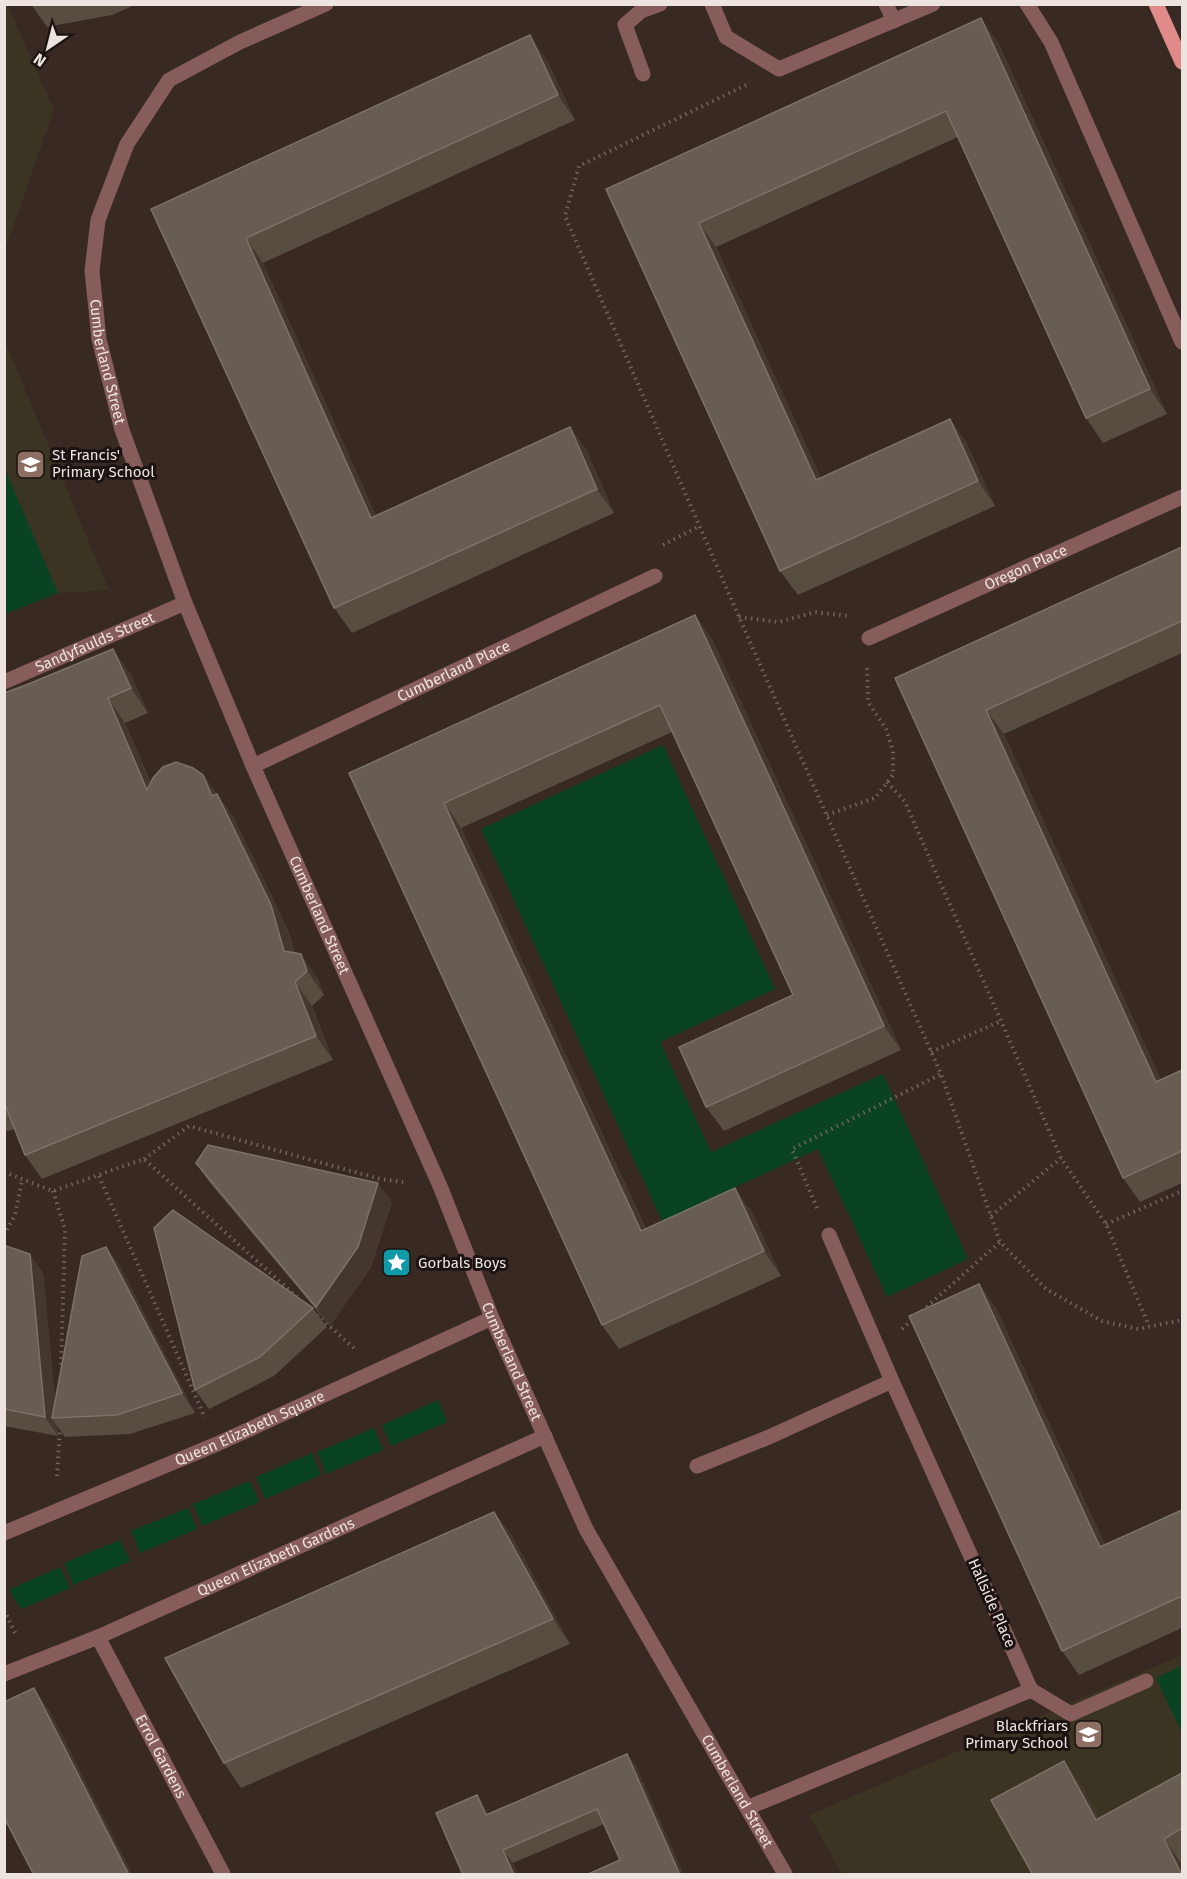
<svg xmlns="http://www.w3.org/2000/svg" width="1187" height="1879" viewBox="0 0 1187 1879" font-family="'Fira Sans',sans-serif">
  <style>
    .education { fill: #3b3423 }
    .green { fill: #094324 }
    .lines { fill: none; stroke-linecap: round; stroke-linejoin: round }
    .path { stroke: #71635e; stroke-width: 4; stroke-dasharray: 1.5 4.5; stroke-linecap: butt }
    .minor { stroke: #875d5c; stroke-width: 15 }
    .major { stroke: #e08b89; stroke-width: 15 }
    .wall { fill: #574d41 }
    .shaded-wall { fill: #44382e }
    .building { fill: #675d52; stroke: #7c7268; stroke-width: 1.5 }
    .labels { text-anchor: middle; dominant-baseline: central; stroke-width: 6; stroke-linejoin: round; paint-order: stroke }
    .street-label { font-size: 15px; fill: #ede3df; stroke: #1a1311 }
    .poi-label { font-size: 15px; fill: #ede3df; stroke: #1a1311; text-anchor: start }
  </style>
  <rect width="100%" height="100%" fill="#382923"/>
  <g class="education">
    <path d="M7 4 54 110 5 250 4 5Z"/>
    <path d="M4 339 109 590 58 593 5 614Z"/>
    <path d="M1182 1655V1874H842L809 1815Z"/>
  </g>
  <g class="green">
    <path d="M4 467 58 593 5 614H4Z"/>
    <path d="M663 745 775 989 660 1042 711 1152 883 1074 968 1259 887 1297 818 1149 662 1221 481 829Z"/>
    <path d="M438 1400 447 1422 391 1446 382 1425Z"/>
    <path d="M374 1428 383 1450 326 1474 317 1452Z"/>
    <path d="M312 1453 321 1475 265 1499 256 1477Z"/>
    <path d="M250 1481 259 1502 202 1526 193 1504Z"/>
    <path d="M188 1508 197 1529 140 1553 131 1531Z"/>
    <path d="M120 1540 130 1561 73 1585 64 1563Z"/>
    <path d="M60 1567 70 1588 21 1609 9 1590Z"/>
    <path d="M1182 1666V1733L1156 1678Z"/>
  </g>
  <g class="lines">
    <g class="path">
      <path d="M746 85 579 166 565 216 739 617 941 1074 1000 1242 1046 1289 1102 1321 1138 1329 1182 1320"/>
      <path d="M663 545 700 526"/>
      <path d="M739 617 779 622 815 612 849 616"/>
      <path d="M887 782 905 802 1061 1158 1106 1224 1149 1326"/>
      <path d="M827 815 875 798 893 775V751L886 729 868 702 867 667"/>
      <path d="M931 1052 1001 1021"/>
      <path d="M144 1159 189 1126 380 1179 403 1182"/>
      <path d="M4 1172 53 1191 144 1159 298 1298"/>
      <path d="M99 1176 205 1418"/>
      <path d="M53 1191 65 1229 61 1369"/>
      <path d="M817 1208 792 1149 941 1074"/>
      <path d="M991 1216 1061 1158"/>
      <path d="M1106 1224 1182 1191"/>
      <path d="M4 1235 15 1215 22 1180"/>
      <path d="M922 1311 1000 1242"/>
      <path d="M317 1315 354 1348"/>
      <path d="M902 1329 914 1318"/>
      <path d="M57 1476 60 1427"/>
      <path d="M4 1610 16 1635"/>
    </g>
    <g class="minor">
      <path id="s1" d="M326 4 240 42 169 80 127 144 98 220 92 271 99 339 122 430 185 603 253 766 440 1186 492 1318 586 1529 785 1874"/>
      <path d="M712 4 726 37 779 69 933 4"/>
      <path d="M886 4 894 21"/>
      <path d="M1027 4 1051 42 1182 342"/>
      <path d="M643 74 625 25 641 11 660 4"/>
      <path id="s2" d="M869 638 1182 497"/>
      <path id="s3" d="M4 682 185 603"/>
      <path id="s4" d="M253 766 655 576"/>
      <path d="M697 1466 769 1437 892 1381"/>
      <path id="s5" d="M4 1533 217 1444 492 1318"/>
      <path id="s6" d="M98 1637 223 1874"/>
      <path id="s7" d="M4 1674 98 1637 545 1436"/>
      <path d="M1031 1690 1071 1714 1146 1681"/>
      <path d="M747 1808 1031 1690 892 1381 829 1235"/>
    </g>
    <path class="major" d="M1156 4 1182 62"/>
  </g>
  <g class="wall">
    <path d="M31 4H137L112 15 47 27Z"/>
    <path d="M998 42 1167 414 1103 443 1086 418 958 137 716 247 821 478 950 419 967 444 995 506 798 595 780 571 606 189Z"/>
    <path d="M547 60 575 120 263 263 376 516 570 427 587 451 614 513 352 633 334 608 151 209Z"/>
    <path d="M1182 547V653L1004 734 1161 1080 1182 1070V1183L1140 1202 1123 1178 895 678Z"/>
    <path d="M695 615 712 639 901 1050 724 1131 706 1107 793 995 672 732 461 828 646 1229 752 1212 781 1276 619 1349 602 1325 349 773Z"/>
    <path d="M130 673 148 713 125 723 151 783 203 775 234 818 288 930 295 953 318 979 324 995 312 1006 333 1060 42 1179 25 1155 15 1129 4 1132V693Z"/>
    <path d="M196 1163 392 1202 371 1267 330 1326 210 1183Z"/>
    <path d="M4 1247 43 1273 55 1400 106 1247 120 1266 195 1413 130 1434 65 1437 57 1426 58 1436 4 1426Z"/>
    <path d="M979 1284 996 1308 1105 1545 1182 1510V1628L1079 1675 1062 1651Z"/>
    <path d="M313 1308 327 1327 274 1376 209 1409 195 1390Z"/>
    <path d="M494 1512 512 1536 570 1644 241 1788 224 1763Z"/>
    <path d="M4 1702 51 1713 8 1824 4 1826Z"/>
    <path d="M637 1767 620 1860 604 1824 513 1863 463 1875 486 1809 489 1814Z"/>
    <path d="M1182 1773V1862L1181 1863 1033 1875 1081 1785 1099 1819Z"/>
  </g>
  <g class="shaded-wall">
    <path d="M981 18 998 42 1167 414 1150 389Z"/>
    <path d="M530 35 547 60 575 120 558 95Z"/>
    <path d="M699 223 716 247 833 504 816 480Z"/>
    <path d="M246 238 263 263 388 542 371 518Z"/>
    <path d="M950 419 967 444 995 506 978 481Z"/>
    <path d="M570 427 587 451 614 513 597 489Z"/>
    <path d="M695 615 712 639 901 1050 884 1026Z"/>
    <path d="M113 649 130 673 148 713 131 688Z"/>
    <path d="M108 698 125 723 164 814 147 790Z"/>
    <path d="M986 710 1004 734 1173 1106 1156 1082Z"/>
    <path d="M203 775 234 818 288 930 301 975 284 951 212 796Z"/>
    <path d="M444 803 461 828 658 1256 641 1231Z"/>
    <path d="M301 954 318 979 324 995 307 971Z"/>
    <path d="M295 982 312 1006 333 1060 316 1036Z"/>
    <path d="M378 1183 392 1202 371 1267 330 1326 316 1307Z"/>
    <path d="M735 1188 752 1212 781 1276 764 1251Z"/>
    <path d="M106 1247 120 1266 195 1413 182 1393Z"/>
    <path d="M30 1254 43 1273 57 1417 52 1418 57 1426 58 1436 45 1417Z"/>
    <path d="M979 1284 996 1308 1117 1572 1100 1547Z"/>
    <path d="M494 1512 512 1536 570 1644 553 1619Z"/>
    <path d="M34 1688 51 1713 133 1875H129Z"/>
    <path d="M627 1754 637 1767 684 1875H680Z"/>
    <path d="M1064 1761 1081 1785 1113 1845 1096 1820Z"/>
    <path d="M477 1795 486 1809 496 1829 486 1815Z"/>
    <path d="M1164 1839 1181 1863 1182 1866V1873Z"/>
    <path d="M503 1850 513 1863 518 1875H514Z"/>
  </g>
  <g class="building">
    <path d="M981 18 1150 389 1086 418 946 111 699 223 816 480 950 419 978 481 780 571 606 189Z"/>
    <path d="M530 35 558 95 246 238 371 518 570 427 597 489 334 608 151 209Z"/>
    <path d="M1182 547V621L986 710 1156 1082 1182 1070V1151L1123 1178 895 678Z"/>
    <path d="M695 615 884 1026 706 1107 679 1047 793 995 660 705 444 803 641 1231 735 1188 764 1251 602 1325 349 773Z"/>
    <path d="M113 649 131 688 108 698 147 790 153 778 163 767 176 762 193 768 203 775 212 796 217 794 271 905 284 951 301 954 307 971 295 982 316 1036 25 1155 4 1102V693L26 685Z"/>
    <path d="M208 1145 378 1183 358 1247 316 1307 196 1163Z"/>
    <path d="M173 1210 313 1308 260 1357 195 1390 154 1228Z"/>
    <path d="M6 1246 30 1254 45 1417 4 1409V1247Z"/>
    <path d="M106 1247 182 1393 117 1415 52 1418 82 1256Z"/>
    <path d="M979 1284 1100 1547 1182 1510V1596L1062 1651 909 1316Z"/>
    <path d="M494 1512 553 1619 224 1763 165 1658Z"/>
    <path d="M34 1688 129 1875H34L4 1817V1702Z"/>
    <path d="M627 1754 680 1875H586L620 1860 597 1809 503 1850 514 1875H463L436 1813 477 1795 486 1815Z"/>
    <path d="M1064 1761 1096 1820 1182 1773V1828L1164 1839 1182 1875H1033L991 1800Z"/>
  </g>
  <defs>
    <symbol id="school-square" viewBox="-11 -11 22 22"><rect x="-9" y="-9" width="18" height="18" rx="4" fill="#8d6e63" stroke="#1a1311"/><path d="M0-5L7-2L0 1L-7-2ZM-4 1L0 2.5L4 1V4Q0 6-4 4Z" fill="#fff"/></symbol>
    <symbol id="sight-square" viewBox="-11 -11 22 22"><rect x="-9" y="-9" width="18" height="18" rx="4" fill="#0f9aa8" stroke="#1a1311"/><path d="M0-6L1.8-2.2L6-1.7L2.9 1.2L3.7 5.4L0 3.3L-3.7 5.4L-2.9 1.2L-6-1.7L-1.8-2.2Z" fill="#fff"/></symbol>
  </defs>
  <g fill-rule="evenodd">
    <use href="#school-square" x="14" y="448" width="33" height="33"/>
    <use href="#sight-square" x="380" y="1246" width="33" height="33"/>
    <use href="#school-square" x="1072" y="1718" width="33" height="33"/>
  </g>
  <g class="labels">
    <g class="street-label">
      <text stroke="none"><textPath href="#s1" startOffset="476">Cumberland Street</textPath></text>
      <text stroke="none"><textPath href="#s2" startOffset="172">Oregon Place</textPath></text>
      <text stroke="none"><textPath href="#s3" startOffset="99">Sandyfaulds Street</textPath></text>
      <text stroke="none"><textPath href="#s4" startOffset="222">Cumberland Place</textPath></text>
      <text stroke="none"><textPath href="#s1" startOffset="1070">Cumberland Street</textPath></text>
      <text stroke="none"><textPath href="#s1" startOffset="1556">Cumberland Street</textPath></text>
      <text stroke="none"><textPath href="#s5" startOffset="267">Queen Elizabeth Square</textPath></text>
      <text stroke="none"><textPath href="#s7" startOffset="296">Queen Elizabeth Gardens</textPath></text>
      <text transform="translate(992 1603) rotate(66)">Hallside Place</text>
      <text stroke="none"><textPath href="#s6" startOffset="135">Errol Gardens</textPath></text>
      <text stroke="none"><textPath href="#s1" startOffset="2042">Cumberland Street</textPath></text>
    </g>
    <g class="poi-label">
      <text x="52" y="455">St Francis'<tspan x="52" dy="17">Primary School</tspan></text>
      <text x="418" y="1263">Gorbals Boys</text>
      <text x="1068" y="1726" text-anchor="end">Blackfriars<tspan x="1068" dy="17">Primary School</tspan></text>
    </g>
  </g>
  <rect width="1187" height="1879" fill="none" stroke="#ede3df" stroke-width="12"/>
  <g transform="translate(48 48) rotate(215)" stroke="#1a1311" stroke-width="4.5" paint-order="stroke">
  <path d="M0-4.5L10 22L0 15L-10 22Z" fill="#ede3df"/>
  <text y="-9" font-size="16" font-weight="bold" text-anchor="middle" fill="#ede3df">N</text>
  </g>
</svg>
